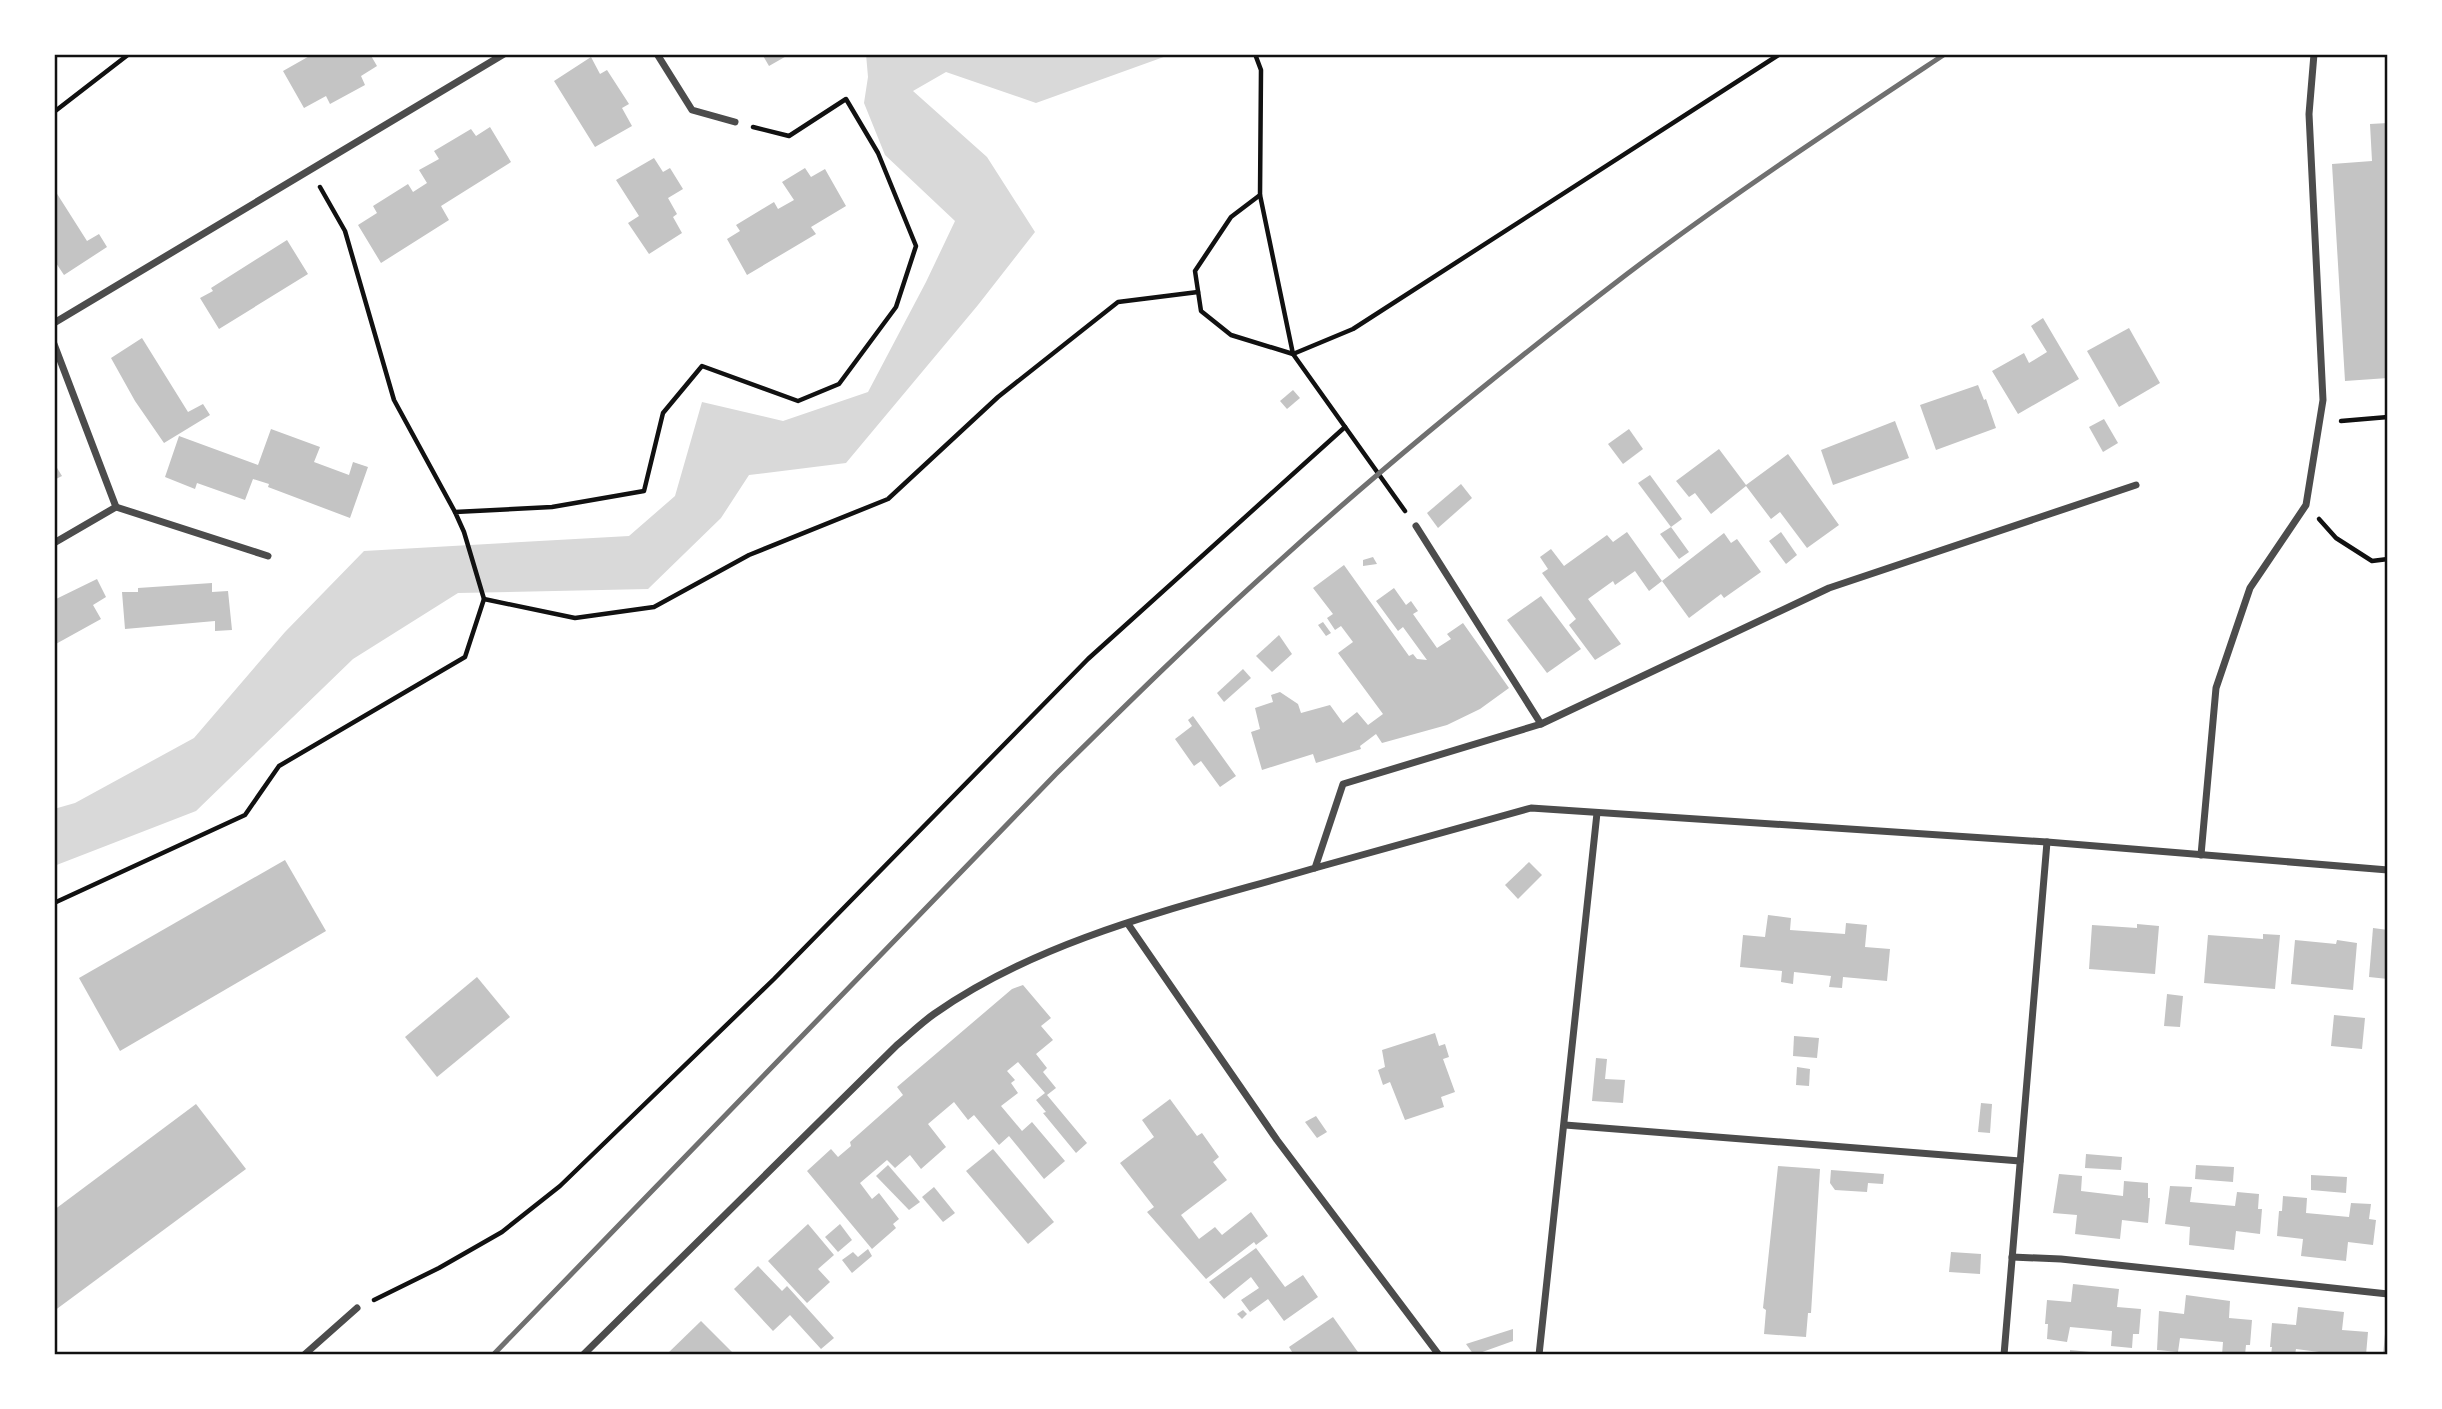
<svg xmlns="http://www.w3.org/2000/svg" width="2442" height="1409" viewBox="0 0 2442 1409" font-family="Figtree,sans-serif">
  <style>
    .water { fill: #d9d9d9 }
    .building { fill: #c4c4c4 }
    .lines { fill: none; stroke-linecap: round; stroke-linejoin: round }
    .path { stroke: #111; stroke-width: 4.5 }
    .minor { stroke: #4c4c4c; stroke-width: 7 }
    .rail { stroke: #707070; stroke-width: 5 }
    .neatline { fill: none; stroke: #111; stroke-width: 2.5 }
  </style>
  <rect width="100%" height="100%" fill="#fff"/>
  <path class="water" d="M866 54H1172L1036 103 946 72 913 91 987 157 1035 232 978 305 846 463 749 475 721 518 648 589 458 593 353 659 196 811 54 866V809L75 803 194 738 285 632 364 551 629 536 675 496 702 402 783 421 868 392 926 282 955 221 885 155 864 103 868 77Z"/>
  <g class="building">
    <path d="M313 54H370L377 66 361 76 365 85 330 104 326 96 304 108 283 71Z"/>
    <path d="M762 54H790L769 66Z"/>
    <path d="M591 57 600 74 607 70 629 104 622 108 632 126 595 147 554 81Z"/>
    <path d="M2388 123V378L2345 381 2332 164 2372 161 2370 124Z"/>
    <path d="M490 127 511 162 441 206 449 220 381 263 358 225 377 213 373 206 408 184 413 192 427 183 419 170 439 159 434 151 471 129 476 136Z"/>
    <path d="M654 158 663 172 670 168 683 189 668 198 677 214 673 217 682 233 649 254 628 223 639 216 616 180Z"/>
    <path d="M805 168 811 177 825 169 846 206 811 227 816 234 747 275 727 239 740 231 736 225 774 202 778 209 794 200 782 182Z"/>
    <path d="M54 189 87 241 99 234 107 247 64 275 54 260Z"/>
    <path d="M287 240 308 274 219 329 200 298 213 291 211 288Z"/>
    <path d="M2043 318 2079 379 2018 414 1992 371 2024 353 2029 363 2047 352 2031 326Z"/>
    <path d="M2129 328 2160 383 2119 407 2087 351Z"/>
    <path d="M142 338 188 412 203 404 210 415 164 443 135 401 111 358Z"/>
    <path d="M1978 385 1984 400 1986 399 1996 428 1936 450 1920 405Z"/>
    <path d="M1293 390 1300 398 1287 409 1280 401Z"/>
    <path d="M2104 419 2118 443 2103 452 2089 427Z"/>
    <path d="M1895 421 1909 458 1833 485 1821 450Z"/>
    <path d="M271 429 320 447 314 462 349 475 353 462 368 467 350 518 268 487 269 484 253 479 245 500 197 483 195 489 165 477 179 436 258 465Z"/>
    <path d="M1629 429 1643 449 1623 464 1608 444Z"/>
    <path d="M1719 449 1746 485 1788 454 1839 525 1807 548 1780 512 1771 519 1746 486 1711 514 1695 493 1689 497 1676 481Z"/>
    <path d="M54 463 62 476 54 480Z"/>
    <path d="M1650 475 1682 519 1671 527 1689 552 1679 559 1660 534 1671 527 1638 483Z"/>
    <path d="M1461 484 1472 498 1438 528 1427 513Z"/>
    <path d="M1627 532 1662 581 1649 591 1635 571 1615 585 1613 581 1588 599 1621 644 1595 660 1569 625 1576 619 1542 573 1548 569 1540 557 1551 549 1564 566 1607 535 1613 542Z"/>
    <path d="M1781 532 1797 555 1786 564 1769 541Z"/>
    <path d="M1724 533 1731 543 1737 539 1761 572 1724 598 1721 594 1689 618 1662 581Z"/>
    <path d="M1373 557 1377 564 1363 566V560Z"/>
    <path d="M1344 565 1409 656 1413 654 1417 659 1427 660 1403 627 1398 631 1376 601 1394 588 1406 605 1411 601 1418 611 1413 614 1437 648 1451 639 1447 634 1463 623 1509 688 1480 709 1447 725 1382 743 1376 734 1360 746 1361 749 1316 763 1313 754 1262 770 1251 732 1260 729 1255 708 1273 702 1271 695 1280 692 1298 704 1301 713 1330 705 1343 723 1357 712 1368 725 1383 714 1338 653 1353 642 1341 626 1335 630 1327 618 1333 614 1313 588Z"/>
    <path d="M97 579 106 597 93 605 101 619 54 645V600Z"/>
    <path d="M212 583V592L228 591 232 630 215 631V621L125 629 122 592H138V588Z"/>
    <path d="M1541 596 1581 649 1547 673 1507 620Z"/>
    <path d="M1323 622 1331 633 1326 636 1318 625Z"/>
    <path d="M1279 635 1292 654 1272 672 1256 656Z"/>
    <path d="M1243 669 1251 678 1224 702 1217 693Z"/>
    <path d="M1193 716 1236 776 1220 787 1201 761 1194 766 1175 739 1192 726 1188 720Z"/>
    <path d="M285 860 326 931 120 1051 79 978Z"/>
    <path d="M1529 862 1542 875 1518 899 1505 885Z"/>
    <path d="M1768 915 1791 918 1790 930 1845 934 1846 923 1867 925 1865 947 1890 949 1887 981 1843 977 1842 988 1829 987 1831 976 1794 972 1793 984 1781 982 1782 971 1740 967 1743 935 1765 937Z"/>
    <path d="M2137 924 2159 926 2155 974 2089 969 2092 925 2137 928Z"/>
    <path d="M2373 928 2388 930V979L2369 977Z"/>
    <path d="M2263 934 2280 935 2275 989 2204 983 2208 935 2263 939Z"/>
    <path d="M2295 940 2336 944 2337 940 2357 943 2353 990 2291 984Z"/>
    <path d="M477 977 510 1017 437 1077 405 1037Z"/>
    <path d="M1023 985 1051 1018 1041 1026 1053 1040 1036 1054 1047 1068 1043 1072 1056 1088 1047 1095 1087 1143 1076 1153 1043 1113 1046 1112 1036 1100 1045 1093 1018 1062 1007 1071 1015 1080 1011 1083 1018 1093 1001 1106 1022 1131 1032 1122 1065 1161 1044 1179 1009 1136 999 1145 974 1115 968 1120 954 1102 928 1124 946 1147 921 1169 910 1155 895 1168 887 1160 860 1183 872 1199 879 1193 899 1219 893 1224 896 1228 872 1249 807 1171 831 1149 838 1157 851 1146 850 1142 903 1095 897 1087 1012 989Z"/>
    <path d="M2167 994 2183 996 2180 1027 2164 1026Z"/>
    <path d="M2334 1015 2365 1018 2362 1049 2331 1046Z"/>
    <path d="M1435 1033 1439 1046 1445 1044 1449 1057 1443 1059 1455 1092 1441 1097 1444 1107 1405 1120 1390 1082 1383 1085 1378 1070 1385 1067 1382 1050Z"/>
    <path d="M1794 1036 1819 1038 1817 1058 1793 1056Z"/>
    <path d="M1596 1058 1607 1059 1605 1079 1625 1080 1623 1103 1592 1101Z"/>
    <path d="M1797 1067 1810 1069 1809 1086 1796 1085Z"/>
    <path d="M1170 1099 1197 1136 1202 1133 1219 1157 1213 1162 1227 1180 1181 1215 1199 1239 1215 1227 1222 1235 1251 1212 1268 1236 1256 1245 1254 1242 1206 1279 1147 1212 1154 1207 1120 1163 1154 1137 1142 1120Z"/>
    <path d="M1981 1103 1992 1104 1990 1133 1978 1132Z"/>
    <path d="M196 1104 246 1169 54 1311V1210Z"/>
    <path d="M1316 1116 1327 1132 1317 1138 1305 1122Z"/>
    <path d="M993 1149 1054 1222 1028 1244 966 1171Z"/>
    <path d="M2086 1154 2122 1157 2121 1170 2085 1168Z"/>
    <path d="M888 1165 920 1202 909 1210 876 1176Z"/>
    <path d="M2196 1165 2234 1167 2233 1182 2195 1179Z"/>
    <path d="M1778 1166 1820 1169 1811 1313H1808L1806 1337 1764 1334 1766 1310 1763 1308Z"/>
    <path d="M1831 1170 1884 1174 1883 1184 1868 1183 1867 1192 1835 1190 1830 1183Z"/>
    <path d="M2059 1174 2082 1176 2081 1191 2123 1196 2124 1181 2148 1183V1198H2150L2148 1223 2122 1220 2120 1239 2075 1234 2077 1215 2053 1213Z"/>
    <path d="M2311 1175 2347 1177 2346 1193 2311 1190Z"/>
    <path d="M2170 1186 2192 1187 2190 1202 2235 1206 2237 1192 2259 1194 2258 1209H2262L2260 1234 2236 1231 2234 1250 2189 1245 2190 1227 2165 1224Z"/>
    <path d="M934 1187 955 1213 943 1222 922 1197Z"/>
    <path d="M2283 1196 2307 1198 2306 1213 2349 1217 2351 1203 2371 1204 2369 1219 2376 1220 2373 1245 2348 1242 2346 1261 2301 1256 2303 1239 2277 1236 2279 1211H2282Z"/>
    <path d="M808 1224 834 1255 818 1269 830 1282 807 1303 768 1261Z"/>
    <path d="M840 1224 852 1240 838 1252 825 1237Z"/>
    <path d="M1256 1248 1285 1287 1303 1275 1318 1297 1284 1321 1268 1299 1250 1312 1241 1300 1259 1288 1251 1277 1224 1299 1209 1282Z"/>
    <path d="M868 1249 872 1256 852 1273 842 1260 853 1252 858 1257Z"/>
    <path d="M1951 1252 1981 1254 1980 1274 1949 1272Z"/>
    <path d="M758 1266 782 1291 787 1286 834 1338 821 1349 790 1315 773 1331 734 1289Z"/>
    <path d="M2073 1284 2119 1289 2117 1307 2141 1309 2139 1334H2133L2132 1348 2111 1346 2112 1331 2092 1329 2070 1327 2067 1342 2047 1339 2048 1324H2045L2047 1300 2071 1302Z"/>
    <path d="M2186 1295 2230 1301 2229 1318 2252 1320 2250 1345H2246L2245 1355H2222L2223 1342 2180 1338 2178 1352 2157 1350 2159 1311 2184 1314Z"/>
    <path d="M2298 1307 2344 1312 2342 1330 2368 1332 2366 1355H2318L2319 1352 2296 1349 2295 1355H2271L2272 1347H2270L2272 1323 2296 1325Z"/>
    <path d="M1243 1310 1247 1314 1242 1319 1237 1314Z"/>
    <path d="M1333 1317 1360 1355H1294L1289 1347Z"/>
    <path d="M701 1321 735 1355H666Z"/>
    <path d="M1513 1329V1341L1474 1355 1466 1344Z"/>
    <path d="M2385 1334H2388V1355H2383Z"/>
    <path d="M2070 1350 2101 1353V1355H2070Z"/>
  </g>
  <g class="lines">
    <g class="path">
      <path d="M1255 54 1261 70 1260 195 1231 217 1195 271 1201 311 1231 335 1293 354 1353 329 1780 54"/>
      <path d="M54 112 129 54"/>
      <path d="M320 187 345 231 394 400 455 512"/>
      <path d="M1260 195 1293 354 1405 511"/>
      <path d="M2341 421 2388 417"/>
      <path d="M2319 519 2336 538 2372 561 2388 559"/>
      <path d="M484 599 575 618 654 607 749 555 888 499 998 397 1118 302 1198 292"/>
      <path d="M54 903 245 815 279 766 465 657 484 599 464 532 455 512 552 507 644 491 663 413 702 366 798 401 839 384 896 307 916 246 878 153 846 99 789 136 753 127"/>
      <path d="M374 1300 439 1268 502 1232 560 1186 774 979 1088 659 1345 427"/>
    </g>
    <g class="minor">
      <path d="M657 54 692 110 735 122"/>
      <path d="M54 323 504 54"/>
      <path d="M54 344 116 507 54 543"/>
      <path d="M116 507 268 556"/>
      <path d="M1416 526 1541 724"/>
      <path d="M2201 855 2216 688 2250 588 2306 505 2323 400 2309 114 2314 54"/>
      <path d="M1315 868 1531 808 2047 842 2388 870"/>
      <path d="M1128 924 1277 1140 1439 1355"/>
      <path d="M1565 1125 2020 1161"/>
      <path d="M2012 1257 2061 1259 2388 1294"/>
      <path d="M304 1355 357 1308"/>
      <path d="M583 1355 897 1045C909 1035 921 1023 934 1014 1045 936 1186 906 1315 868L1343 784 1541 724 1829 588 2136 485"/>
      <path d="M1539 1355 1597 813"/>
      <path d="M2004 1355 2047 842"/>
    </g>
    <path class="rail" d="M493 1355 1055 775C1127 704 1200 632 1276 564 1388 462 1507 366 1627 274 1730 196 1838 125 1945 54"/>
  </g>
  <rect width="2442" height="1409" fill="none" stroke="#ffffff" stroke-width="112"/>
  <rect x="56" y="56" width="2330" height="1297" class="neatline"/>
</svg>
